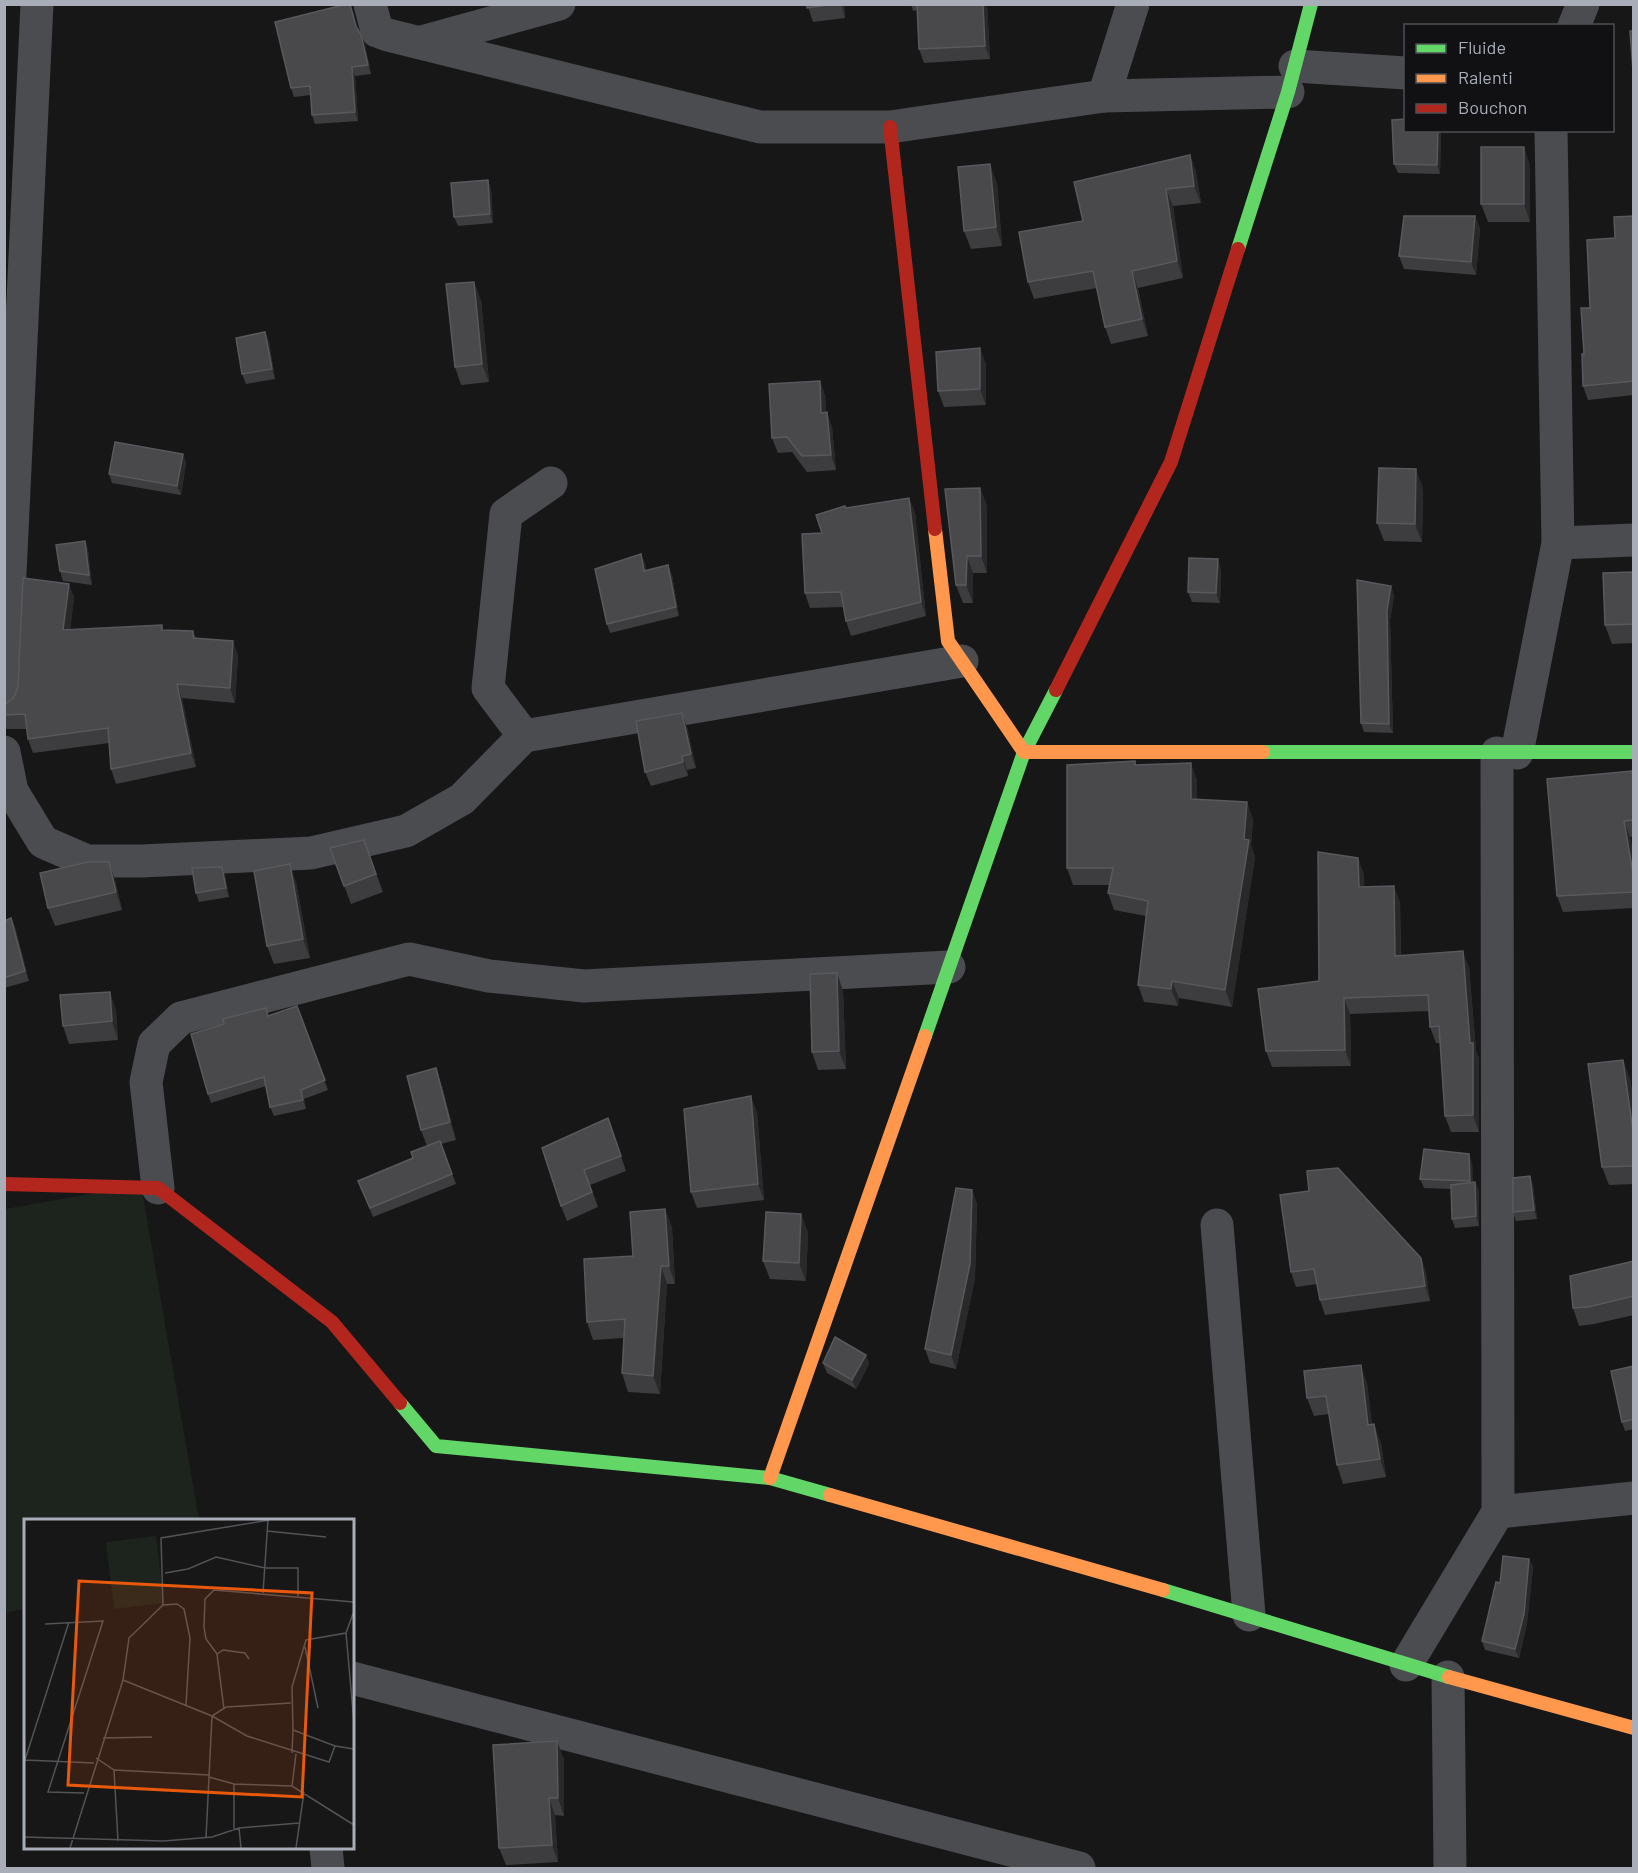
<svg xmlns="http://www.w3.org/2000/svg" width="1638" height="1873" viewBox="0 0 1638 1873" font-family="Barlow,sans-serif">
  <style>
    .green { fill: #1d241e }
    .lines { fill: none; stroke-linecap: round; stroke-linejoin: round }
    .street { stroke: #4b4c50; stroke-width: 33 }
    .fast { stroke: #63d668; stroke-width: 14 }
    .slow { stroke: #ff974d; stroke-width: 14 }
    .jam { stroke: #b3261e; stroke-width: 14 }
    .wall { fill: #3d3d3f }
    .shaded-wall { fill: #29292a }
    .building { fill: #49494c; stroke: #58595d; stroke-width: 1.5 }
    .inset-road { fill: none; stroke: #515357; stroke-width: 1.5 }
    .view { fill: #e8590c; fill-opacity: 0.15; stroke: #e8590c; stroke-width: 3 }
    .inset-edge { fill: none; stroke: #a8adb8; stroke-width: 3 }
  </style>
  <rect width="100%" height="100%" fill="#171717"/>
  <path class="green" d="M141 1185 199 1520H26L25 1609 5 1613V1209Z"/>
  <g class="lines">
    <g class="street">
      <path d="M370 4 377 31 388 35 760 127H890L1104 96 1133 4"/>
      <path d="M1574 26 1583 4"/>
      <path d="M422 42 559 4"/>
      <path d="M1295 66 1406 73"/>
      <path d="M1104 96 1288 92"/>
      <path d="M551 483 506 514 488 688 524 736 962 661"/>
      <path d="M1558 543 1634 540"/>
      <path d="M4 700 37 4"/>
      <path d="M4 752 12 791 43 842 87 861H142L311 853 406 831 462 799 524 736"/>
      <path d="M1517 753 1558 543 1551 130"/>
      <path d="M158 1188 146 1082 154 1044 181 1018 409 959 489 976 584 986 949 967"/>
      <path d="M1217 1225 1249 1615"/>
      <path d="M1498 1512 1634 1498"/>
      <path d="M1406 1665 1498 1512 1497 753"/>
      <path d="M1448 1677 1450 1868"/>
      <path d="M352 1678 1079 1868"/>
      <path d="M326 1848 328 1868"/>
    </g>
    <g class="fast">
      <path d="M1238 249 1288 92 1311 4"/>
      <path d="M1263 752H1634"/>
      <path d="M925 1036 1024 752 1056 690"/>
      <path d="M400 1403 436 1446 770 1478 830 1495"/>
      <path d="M1163 1590 1449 1677"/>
    </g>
    <g class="slow">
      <path d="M935 529 948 641 1024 752H1263"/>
      <path d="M770 1478 925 1036"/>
      <path d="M830 1495 1163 1590"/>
      <path d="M1449 1677 1634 1728"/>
    </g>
    <g class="jam">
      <path d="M890 127 935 529"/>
      <path d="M1056 690 1171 462 1238 249"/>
      <path d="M4 1184 158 1188 332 1322 400 1403"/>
    </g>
  </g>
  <g class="wall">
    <path d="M807 4H845V18L813 22Z"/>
    <path d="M911 4H987L990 59 924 63 919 49 917 10 913 11Z"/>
    <path d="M353 13 357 29 365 45 371 74 355 76 358 121 315 124 312 115 311 95 294 97 291 88Z"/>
    <path d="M1406 130H1441L1440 174 1398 173 1394 164Z"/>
    <path d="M1190 155 1196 172 1201 203 1173 206 1183 278 1138 288 1148 336 1111 344 1105 327 1097 288 1034 299 1028 282 1083 221Z"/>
    <path d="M1530 165V222H1488L1481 204Z"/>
    <path d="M488 180 491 189 493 223 458 226 454 217Z"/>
    <path d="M997 183 1002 246 971 249 964 231Z"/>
    <path d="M1475 216 1480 229 1476 275 1404 269 1399 256Z"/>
    <path d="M1634 216V395L1588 400 1583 386 1584 354 1590 308 1615 238Z"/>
    <path d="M481 300 489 382 461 385 455 367Z"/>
    <path d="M265 332 269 342 275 379 246 384 242 374Z"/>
    <path d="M986 364V405L944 407 938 391Z"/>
    <path d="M820 381 825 396 826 412 832 427 836 470 807 472 792 452 778 453 772 438Z"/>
    <path d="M183 454 186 463 181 495 112 483 109 474Z"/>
    <path d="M980 488 987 506V573H973V603H963L956 585Z"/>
    <path d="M1423 488 1422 542 1384 541 1377 523Z"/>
    <path d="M909 498 915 513 926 616 851 636 846 621 844 607 810 608 805 593 822 533 846 508Z"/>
    <path d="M85 541 88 550 92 585 63 581 60 571Z"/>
    <path d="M645 563 646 571 672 575 679 616 610 633 607 624Z"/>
    <path d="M1221 569 1220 603 1192 602 1188 592Z"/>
    <path d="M1634 572V643L1612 644 1605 625Z"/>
    <path d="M69 584 74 598 70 630H164L193 631 196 638 238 655 235 703 182 698 196 767 116 784 111 769 109 743 33 753 28 739 27 729H4V703H7L14 697Z"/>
    <path d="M1391 586 1394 596 1390 620 1393 733 1364 732 1361 723Z"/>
    <path d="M687 727 696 768 687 770 688 776 651 786 645 772Z"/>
    <path d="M1135 761 1136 765 1197 780V799L1253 819 1251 846 1255 857 1232 1007 1179 998 1178 1006 1144 1002 1138 985 1146 916 1114 910 1108 893 1109 885H1073L1067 868Z"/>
    <path d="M1632 771 1634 775V836L1630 837 1634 858V908L1563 912 1557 896Z"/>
    <path d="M364 840 383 892 351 904 330 848Z"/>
    <path d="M222 867 225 876 229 897 199 902 196 893Z"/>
    <path d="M1364 874V887L1400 902 1401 956 1469 967 1476 1051 1479 1059V1132H1451L1445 1116 1440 1043H1436L1430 1027 1429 1011 1350 1014 1351 1066 1272 1067 1266 1051 1319 981Z"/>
    <path d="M115 880 122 910 55 926 48 908Z"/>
    <path d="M296 882 310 958 274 964 267 946Z"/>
    <path d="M11 918 15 927 29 981 4 988V921Z"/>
    <path d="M843 991 846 1069 818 1070 812 1052Z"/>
    <path d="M297 1006 328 1090 304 1099 306 1109 274 1116 270 1107 266 1086 211 1103 208 1094 269 1016Z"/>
    <path d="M116 1010 118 1040 69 1044 63 1026Z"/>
    <path d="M1630 1078 1634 1107V1184L1609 1185 1602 1167Z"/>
    <path d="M442 1086 456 1140 441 1144 456 1184 373 1217 358 1181 413 1158 427 1146 421 1130Z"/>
    <path d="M757 1112 764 1200 697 1208 691 1192Z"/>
    <path d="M608 1118 626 1171 590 1185 598 1207 567 1221 561 1206Z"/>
    <path d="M1472 1163 1473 1182H1475L1479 1191V1226L1455 1228 1452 1219 1451 1189 1424 1188 1420 1179Z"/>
    <path d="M1533 1185 1537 1219 1516 1221 1513 1212Z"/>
    <path d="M972 1190 977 1204 975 1278 956 1369 930 1363 925 1349Z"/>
    <path d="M1280 1195 1421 1258 1426 1273 1430 1301 1325 1315 1320 1300 1317 1284 1296 1287 1291 1272Z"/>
    <path d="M665 1209 672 1228 675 1284H667L660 1394 628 1392 622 1373 624 1338 593 1340 587 1322Z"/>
    <path d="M801 1214 808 1233 806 1281 770 1279 763 1261Z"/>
    <path d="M1634 1261V1315L1594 1324 1579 1326 1573 1308Z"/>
    <path d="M866 1355 869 1364 856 1389 827 1373 823 1363Z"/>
    <path d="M1634 1366V1429L1625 1431 1622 1422Z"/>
    <path d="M1367 1383 1372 1425 1381 1443 1386 1477 1343 1484 1337 1465 1329 1414 1314 1416 1307 1398Z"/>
    <path d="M1529 1559 1533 1568 1527 1623 1519 1658 1485 1650 1482 1641 1500 1583Z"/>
    <path d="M564 1759V1816L555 1815 558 1862 506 1865 499 1848Z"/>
  </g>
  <g class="shaded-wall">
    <path d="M841 4H845V18Z"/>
    <path d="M983 4H987L990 59 985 46Z"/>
    <path d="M361 35 365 45 371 74 368 65Z"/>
    <path d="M352 67 355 76 358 121 355 112Z"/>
    <path d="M1438 130H1441L1440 174 1437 165Z"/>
    <path d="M1524 147 1530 165V222L1524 204Z"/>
    <path d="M1190 155 1196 172 1201 203 1194 186Z"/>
    <path d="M990 164 997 183 1002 246 996 227Z"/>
    <path d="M488 180 491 189 493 223 490 214Z"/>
    <path d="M1166 189 1173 206 1183 278 1177 261Z"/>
    <path d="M1475 216 1480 229 1476 275 1471 262Z"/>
    <path d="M1132 271 1138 288 1148 336 1142 319Z"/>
    <path d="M474 282 481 300 489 382 482 364Z"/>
    <path d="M265 332 269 342 275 379 272 369Z"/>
    <path d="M980 348 986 364V405L980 389Z"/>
    <path d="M820 381 825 396 827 428 821 413Z"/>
    <path d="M827 412 832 427 836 470 831 455Z"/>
    <path d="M183 454 186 463 181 495 177 486Z"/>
    <path d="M1416 469 1423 488 1422 542 1415 524Z"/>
    <path d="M980 488 987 506V573L981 556Z"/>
    <path d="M909 498 915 513 926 616 921 602Z"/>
    <path d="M85 541 88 550 92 585 89 575Z"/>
    <path d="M641 554 645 563 647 580 644 571Z"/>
    <path d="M967 556 973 573V603L966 585Z"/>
    <path d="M1218 559 1221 569 1220 603 1216 593Z"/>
    <path d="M668 565 672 575 679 616 676 607Z"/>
    <path d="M69 584 74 598 68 645 63 630Z"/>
    <path d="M1391 586 1394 596 1390 620 1393 733 1389 724 1387 611Z"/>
    <path d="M233 641 238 655 235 703 230 688Z"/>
    <path d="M177 684 182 698 196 767 191 753Z"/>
    <path d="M682 713 687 727 696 768 691 754Z"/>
    <path d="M682 756 687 770 688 776 683 762Z"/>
    <path d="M1191 763 1197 780V816L1191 799Z"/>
    <path d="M1247 802 1253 819 1251 846 1255 857 1232 1007 1225 990 1244 839Z"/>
    <path d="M1624 821 1630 837 1634 858V879Z"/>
    <path d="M1358 858 1364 874 1365 903 1359 887Z"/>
    <path d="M109 862 115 880 122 910 116 892Z"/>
    <path d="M290 864 296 882 310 958 303 939Z"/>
    <path d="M222 867 225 876 229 897 226 888Z"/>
    <path d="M1394 886 1400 902 1401 973 1395 956Z"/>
    <path d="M11 918 15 927 29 981 25 971Z"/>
    <path d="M1463 951 1469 967 1476 1051 1479 1059V1132L1473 1115 1470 1043Z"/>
    <path d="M837 973 843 991 846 1069 839 1051Z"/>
    <path d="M1172 981 1179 998 1178 1006 1171 989Z"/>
    <path d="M110 992 116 1010 118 1040 112 1021Z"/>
    <path d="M1344 998 1350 1014 1351 1066 1345 1050Z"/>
    <path d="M1623 1060 1630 1078 1634 1107V1138Z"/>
    <path d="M436 1068 442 1086 456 1140 450 1122Z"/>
    <path d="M301 1090 304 1099 306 1109 303 1100Z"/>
    <path d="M751 1096 757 1112 764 1200 758 1184Z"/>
    <path d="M1469 1154 1472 1163 1474 1191 1470 1181Z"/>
    <path d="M1530 1176 1533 1185 1537 1219 1534 1210Z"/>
    <path d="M1475 1182 1479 1191V1226L1476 1216Z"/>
    <path d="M972 1190 977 1204 975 1278 956 1369 951 1355Z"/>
    <path d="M665 1209 672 1228 675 1284 669 1266Z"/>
    <path d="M801 1214 808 1233 806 1281 799 1263Z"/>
    <path d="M1421 1258 1426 1273 1430 1301 1425 1286Z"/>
    <path d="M661 1266 667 1284 660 1394 653 1376Z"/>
    <path d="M866 1355 869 1364 856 1389 852 1380Z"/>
    <path d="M1361 1365 1367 1383 1374 1444 1368 1425Z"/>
    <path d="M1374 1424 1381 1443 1386 1477 1380 1459Z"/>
    <path d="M1529 1559 1533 1568 1527 1623 1519 1658 1515 1649Z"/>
    <path d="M557 1741 564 1759V1816L558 1798Z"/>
    <path d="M549 1798 555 1815 558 1862 552 1845Z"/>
  </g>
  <g class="building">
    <path d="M347 4H350L356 26 361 35 368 65 352 67 355 112 312 115 310 86 291 88 275 22Z"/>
    <path d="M807 4H835L807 8Z"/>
    <path d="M917 4H983L985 46 919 49Z"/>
    <path d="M1630 31H1634V84Z"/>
    <path d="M1406 119V130H1438L1437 165 1394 164 1392 120Z"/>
    <rect x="1481" y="147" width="43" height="57"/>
    <path d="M1190 155 1194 186 1166 189 1177 261 1132 271 1142 319 1105 327 1093 271 1028 282 1019 232 1083 221 1074 182Z"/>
    <path d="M990 164 996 227 964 231 958 167Z"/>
    <path d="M488 180 490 214 454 217 451 183Z"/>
    <path d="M1404 216H1475L1471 262 1399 256Z"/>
    <path d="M1634 216V381L1583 386 1582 354H1584L1581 308H1590L1587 240 1615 238 1614 217Z"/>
    <path d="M474 282 482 364 455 367 446 284Z"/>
    <path d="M265 332 272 369 242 374 236 338Z"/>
    <path d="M980 348V389L938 391 936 352Z"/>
    <path d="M820 381 821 413 827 412 831 455 802 456 787 437 772 438 769 384Z"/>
    <path d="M115 442 183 454 177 486 109 474Z"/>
    <path d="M1379 468 1416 469 1415 524 1377 523Z"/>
    <path d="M980 488 981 556H967L966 585H956L945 489Z"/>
    <path d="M909 498 921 602 846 621 841 592 805 593 802 534 822 533 816 515 845 506 846 508Z"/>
    <path d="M85 541 89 575 60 571 56 545Z"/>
    <path d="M641 554 644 571 668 565 676 607 607 624 595 569Z"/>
    <path d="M1189 558 1218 559 1216 593 1188 592Z"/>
    <path d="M1634 572V624L1605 625 1603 573Z"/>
    <path d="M23 578 69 584 63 630 162 625V630L193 631V638L233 641 230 688 177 684 191 753 111 769 108 728 28 739 25 714 4 715V703H7L14 697 18 687Z"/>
    <path d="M1357 580 1391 586 1387 611 1389 724 1361 723Z"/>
    <path d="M682 713 691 754 682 756 683 762 645 772 636 721Z"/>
    <path d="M1135 761V765L1191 763V799L1247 802 1244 839 1249 840 1225 990 1172 981 1171 989 1138 985 1148 901 1108 893 1113 868H1067V765Z"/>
    <path d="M1632 771 1634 785V820L1624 821 1634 879V892L1557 896 1547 779Z"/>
    <path d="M364 840 376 874 344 886 330 848Z"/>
    <path d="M1318 852 1358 858 1359 887 1394 886 1395 956 1463 951 1470 1043H1473V1115L1445 1116 1439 1026 1430 1027 1428 995 1344 998 1345 1050 1266 1051 1258 989 1319 981Z"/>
    <path d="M88 862H109L116 892 48 908 40 873Z"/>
    <path d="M290 864 303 939 267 946 254 871Z"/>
    <path d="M222 867 226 888 196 893 192 868Z"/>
    <path d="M11 918 25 971 4 978V921Z"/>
    <path d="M837 973 839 1051 812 1052 810 974Z"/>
    <path d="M110 992 112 1021 63 1026 60 995Z"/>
    <path d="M297 1006 325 1080 301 1090 303 1100 270 1107 264 1077 208 1094 191 1034 224 1024 223 1019 266 1008 268 1016Z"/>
    <path d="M1623 1060 1634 1138V1166L1602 1167 1588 1064Z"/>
    <path d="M436 1068 450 1122 421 1130 407 1076Z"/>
    <path d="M751 1096 758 1184 691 1192 684 1109Z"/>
    <path d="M608 1118 621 1156 584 1170 592 1192 561 1206 542 1148Z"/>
    <path d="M440 1141 452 1174 370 1208 358 1181 413 1158 411 1152Z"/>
    <path d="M1424 1149 1469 1154 1470 1181 1420 1179Z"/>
    <path d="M1338 1168 1421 1258 1425 1286 1320 1300 1314 1269 1291 1272 1280 1195 1309 1191 1307 1171Z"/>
    <path d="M1530 1176 1534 1210 1513 1212V1178Z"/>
    <path d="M1475 1182 1476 1216 1452 1219 1451 1185Z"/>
    <path d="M956 1188 972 1190 970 1264 951 1355 925 1349Z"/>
    <path d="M665 1209 669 1266H661L653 1376 622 1373 625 1319 587 1322 584 1259 633 1256 630 1212Z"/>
    <path d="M766 1212 801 1214 799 1263 763 1261Z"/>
    <path d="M1634 1261V1296L1588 1307 1573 1308 1570 1276Z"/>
    <path d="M835 1337 866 1355 852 1380 823 1363Z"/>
    <path d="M1361 1365 1368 1425 1374 1424 1380 1459 1337 1465 1326 1396 1307 1398 1304 1371Z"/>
    <path d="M1634 1366V1419L1622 1422 1611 1371Z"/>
    <path d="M1503 1556 1529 1559 1524 1614 1515 1649 1482 1641 1496 1582 1500 1583Z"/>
    <path d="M557 1741 558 1798H549L552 1845 499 1848 493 1745Z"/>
  </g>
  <g transform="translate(24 1519)">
    <rect width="330" height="330" fill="#171717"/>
    <path d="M132 17 140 84 90 90 82 23Z" fill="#1d241e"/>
    <path class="inset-road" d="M243 12 302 18M141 54 164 50 192 38 241 49H274V77M239 74 244 1M139 86 153 85 160 90 166 119 162 186M21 105 79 102 24 273 60 274M322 114 330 204M281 128 294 189M193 135 182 120 180 108 181 80 190 71 330 83M99 161 188 197 223 217 305 243 311 227 269 211 268 168 282 121 322 114 330 92M200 190 193 135 199 131 221 134 225 140M79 219 128 218M311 227 330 230M268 234 269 211M72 239 90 251 185 256M1 241 70 244M0 244 45 103M90 251 94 322M185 258 210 265 268 267 330 306M268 267 272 235M215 309 217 329M210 311V265M0 318 140 322 188 318 215 309 275 304M182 319 188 197 202 188 267 184M46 329 99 161 105 119 139 86 137 19 245 1M272 329 280 273"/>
    <path class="view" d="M55 62 288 74 278 278 44 266Z"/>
    <rect width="330" height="330" class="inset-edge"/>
  </g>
  <rect width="1638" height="1873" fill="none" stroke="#a8adb8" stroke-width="12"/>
  <rect x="1404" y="24" width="210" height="108" fill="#111113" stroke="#4d4f55" stroke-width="1.5"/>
  <rect x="1416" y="44" width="30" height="9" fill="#63d668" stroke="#4d4f55" stroke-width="1.5"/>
  <text x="1458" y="54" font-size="18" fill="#a8adb8">Fluide</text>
  <rect x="1416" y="74" width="30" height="9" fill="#ff974d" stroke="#4d4f55" stroke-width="1.5"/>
  <text x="1458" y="84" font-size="18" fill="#a8adb8">Ralenti</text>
  <rect x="1416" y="104" width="30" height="9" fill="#b3261e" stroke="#4d4f55" stroke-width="1.5"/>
  <text x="1458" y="114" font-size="18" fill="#a8adb8">Bouchon</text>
</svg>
